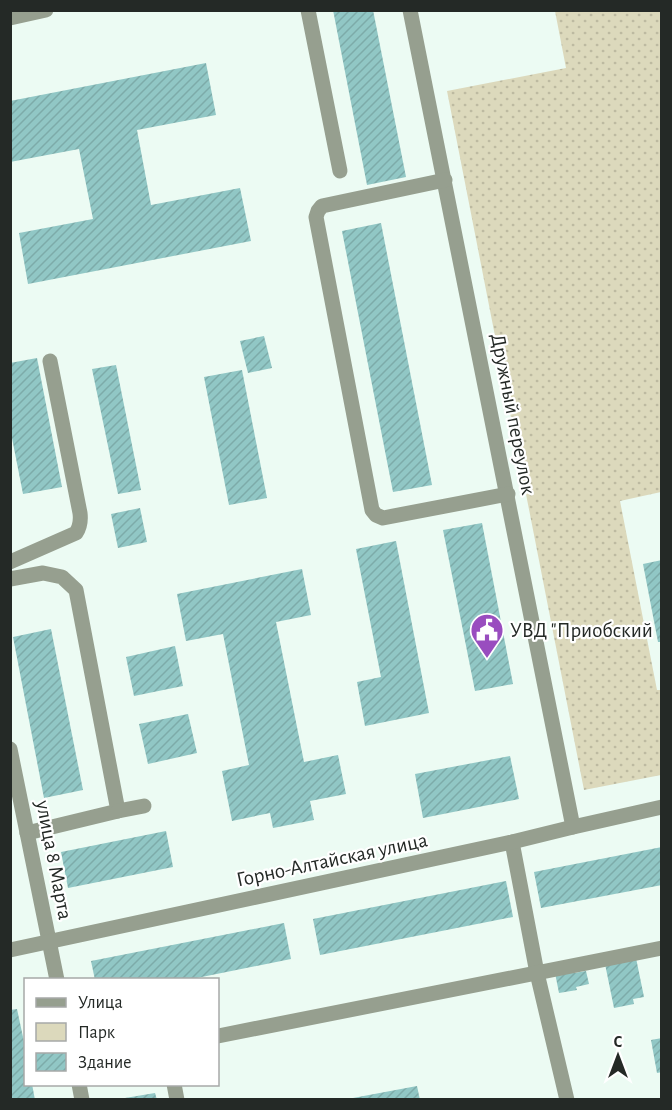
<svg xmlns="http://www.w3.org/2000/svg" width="672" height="1110" viewBox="0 0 672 1110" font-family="'Alegreya Sans',sans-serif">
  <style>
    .green { fill: url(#green-dots) }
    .building { fill: url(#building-hatch) }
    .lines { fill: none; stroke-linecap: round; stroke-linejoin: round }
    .minor { stroke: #969f8f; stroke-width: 15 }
    .labels { text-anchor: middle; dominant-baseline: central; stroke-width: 4.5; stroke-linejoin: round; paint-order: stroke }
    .street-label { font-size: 21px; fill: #242926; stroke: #fff }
    .poi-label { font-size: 21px; fill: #242926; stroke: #fff; text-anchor: start }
  </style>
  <defs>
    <pattern id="green-dots" width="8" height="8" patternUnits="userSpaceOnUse" patternTransform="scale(1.5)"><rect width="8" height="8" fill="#dcd9bc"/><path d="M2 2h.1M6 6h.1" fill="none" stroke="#bdbaa1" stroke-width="1.8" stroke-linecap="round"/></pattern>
    <pattern id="building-hatch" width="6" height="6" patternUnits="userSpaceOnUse" patternTransform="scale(1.5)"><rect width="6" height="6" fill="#91c7c5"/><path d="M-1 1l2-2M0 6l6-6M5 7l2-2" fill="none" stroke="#7daba9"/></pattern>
  </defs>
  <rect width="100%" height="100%" fill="#ecfbf3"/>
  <path class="green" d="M555 11H662L661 492 620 501 657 690H661V775L584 790 447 91 566 68Z"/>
  <g class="building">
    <path d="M333 10H373L406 177 367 185Z"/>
    <path d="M206 63 216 115 137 130 151 205 240 188 251 241 28 284 19 233 93 219 79 149 10 162V101Z"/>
    <path d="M381 223 432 485 393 492 342 231Z"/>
    <path d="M264 336 272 368 248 373 240 341Z"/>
    <path d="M37 358 62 487 23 494 10 428V363Z"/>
    <path d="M116 365 141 490 118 494 92 369Z"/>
    <path d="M242 370 267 498 229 505 204 377Z"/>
    <path d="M140 508 147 542 118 548 111 514Z"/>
    <path d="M482 523 513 684 475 691 443 530Z"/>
    <path d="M396 541 429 713 365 726 357 682 381 677 356 549Z"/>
    <path d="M662 560V642H658L643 564Z"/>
    <path d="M302 569 311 615 276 622 304 762 338 755 346 794 310 801 314 820 273 828 270 813 232 821 222 771 249 765 223 634 186 641 177 594Z"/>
    <path d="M51 629 83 790 44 798 13 637Z"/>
    <path d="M175 646 183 686 134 696 126 657Z"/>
    <path d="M188 714 197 753 148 764 139 724Z"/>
    <path d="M510 756 519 799 423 818 415 774Z"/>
    <path d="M166 831 173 867 68 888 61 852Z"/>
    <path d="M662 847V885L541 908 534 872Z"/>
    <path d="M506 881 513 917 320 955 313 919Z"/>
    <path d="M284 923 291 959 187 980H95L91 961Z"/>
    <path d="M636 958 644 997 633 999 634 1004 614 1008 605 964Z"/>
    <path d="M573 969 574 973 586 971 589 984 576 987 577 990 559 993 555 973Z"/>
    <path d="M17 1009 26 1051V1084H32L35 1100H10V1010Z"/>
    <path d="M662 1038V1072L657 1073 651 1040Z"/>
    <path d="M417 1086 420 1100H353V1098Z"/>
    <path d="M155 1093 157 1100H125V1098Z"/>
  </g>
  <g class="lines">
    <g class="minor">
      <path d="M308 10 340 171"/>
      <path d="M410 10 573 827"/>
      <path d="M10 18 46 10"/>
      <path d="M445 180 322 206 318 211 316 217 372 510 376 515 383 518 508 494"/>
      <path d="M10 562 76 533C80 527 81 521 80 513L50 361"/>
      <path d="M10 579 43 573 62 577 76 590 118 811 27 833"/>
      <path d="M10 749 57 980"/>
      <path d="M118 811 144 806"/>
      <path d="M512 842 537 973 567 1100"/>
      <path d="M10 950 512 842 573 827 662 807"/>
      <path d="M218 1036 662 948"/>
      <path d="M79 1084 82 1100"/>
      <path d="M174 1084 177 1100"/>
    </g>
  </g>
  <defs>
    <symbol id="civic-pin" viewBox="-11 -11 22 30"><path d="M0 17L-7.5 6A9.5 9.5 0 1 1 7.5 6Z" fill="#994dbf" stroke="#fff"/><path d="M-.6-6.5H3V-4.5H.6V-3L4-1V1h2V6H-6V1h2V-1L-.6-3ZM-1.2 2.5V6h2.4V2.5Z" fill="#fff"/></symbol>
  </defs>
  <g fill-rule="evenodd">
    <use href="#civic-pin" x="468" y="611" width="38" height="52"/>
  </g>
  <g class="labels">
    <g class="street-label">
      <text transform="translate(513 414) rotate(79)">Дружный переулок</text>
      <text transform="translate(54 860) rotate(79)">улица 8 Марта</text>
      <text transform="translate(332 860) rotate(-12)">Горно-Алтайская улица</text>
    </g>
    <g class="poi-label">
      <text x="510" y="630">УВД "Приобский</text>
    </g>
  </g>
  <rect width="672" height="1110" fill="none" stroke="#242926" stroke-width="24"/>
  <rect x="24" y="978" width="195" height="108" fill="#ffffff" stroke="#a7a9a8" stroke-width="1.5"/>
  <rect x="36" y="998" width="30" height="9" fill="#969f8f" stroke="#a7a9a8" stroke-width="1.5"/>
  <text x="78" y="1008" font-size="18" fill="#242926">Улица</text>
  <rect x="36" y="1023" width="30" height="18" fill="#dcd9bc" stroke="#a7a9a8" stroke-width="1.5"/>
  <text x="78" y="1038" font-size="18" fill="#242926">Парк</text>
  <rect x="36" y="1053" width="30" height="18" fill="url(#building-hatch)" stroke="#a7a9a8" stroke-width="1.5"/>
  <text x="78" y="1068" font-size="18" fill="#242926">Здание</text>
  <g transform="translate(618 1056)" stroke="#ffffff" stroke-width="4.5" paint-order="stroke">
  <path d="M0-4.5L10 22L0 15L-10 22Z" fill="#242926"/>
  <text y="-9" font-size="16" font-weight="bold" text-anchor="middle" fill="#242926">С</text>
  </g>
</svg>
